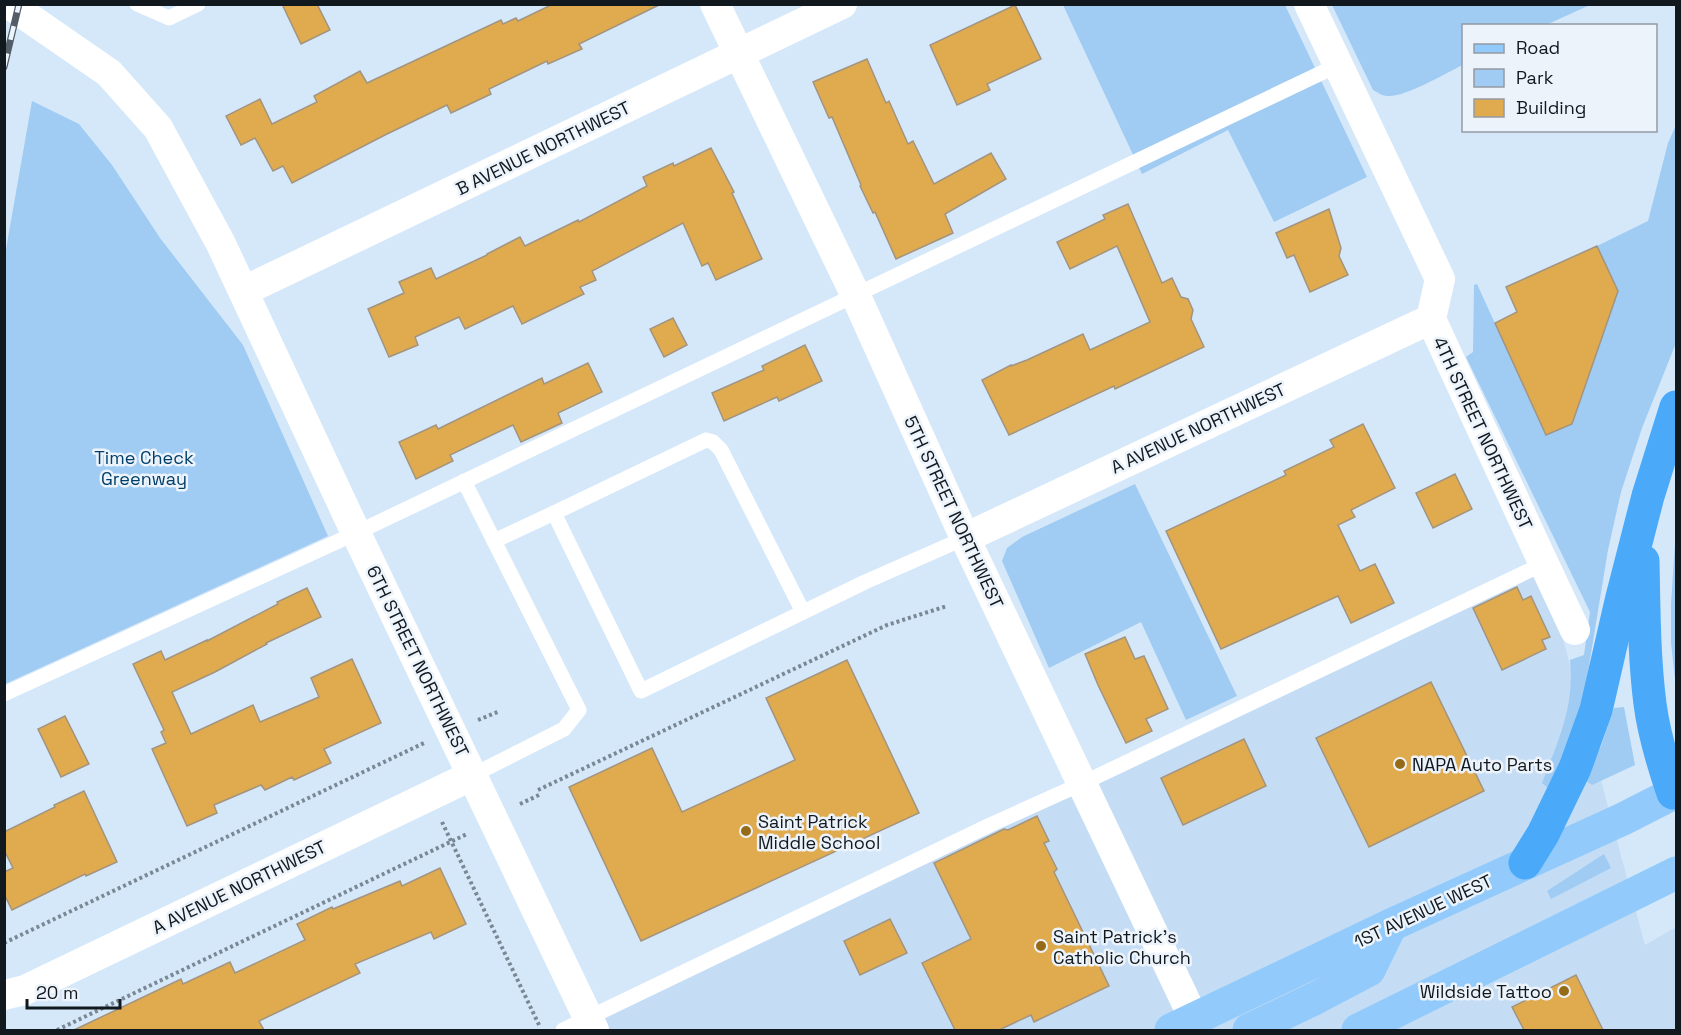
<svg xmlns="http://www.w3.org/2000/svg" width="1681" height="1035" viewBox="0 0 1681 1035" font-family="'Space Grotesk',sans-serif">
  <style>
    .built { fill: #c4ddf5 }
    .green { fill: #a0cbf3 }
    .building { fill: #e0aa4e; stroke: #a19480; stroke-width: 1.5 }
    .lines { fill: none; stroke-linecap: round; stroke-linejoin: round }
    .path { stroke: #7a8894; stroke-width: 4; stroke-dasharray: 3 3; stroke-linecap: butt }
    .service { stroke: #fff; stroke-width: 15 }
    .minor { stroke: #fff; stroke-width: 30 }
    .primary { stroke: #92cbfb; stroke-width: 33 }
    .motorway { stroke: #4aa9f8; stroke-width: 33 }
    .rail-casing { stroke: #525d67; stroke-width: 7 }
    .rail { stroke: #ecf3fb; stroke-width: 4.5; stroke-dasharray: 14; stroke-linecap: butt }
    .poi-dot { fill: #966b18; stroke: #ecf3fb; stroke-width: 2 }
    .labels { text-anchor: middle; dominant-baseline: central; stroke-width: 5; stroke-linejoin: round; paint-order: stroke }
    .street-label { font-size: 18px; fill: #11181e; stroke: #ecf3fb }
    .park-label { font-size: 18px; fill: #013f6a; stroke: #ecf3fb }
    .poi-label { font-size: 18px; fill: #11181e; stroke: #ecf3fb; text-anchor: start }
  </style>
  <rect width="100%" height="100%" fill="#d5e8fa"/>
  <path class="built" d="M1543 564 1645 945 1676 927V1030H566Z"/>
  <g class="green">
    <path d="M1063 5H1285L1367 177 1274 222 1228 130 1142 174Z"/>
    <path d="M1332 5H1590L1546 25 1464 26 1463 65C1446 73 1404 98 1387 96 1382 96 1377 92 1373 90Z"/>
    <path d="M32 101 79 124 112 165 160 238 243 345 328 536 5 684V255Z"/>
    <path d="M1676 125V343L1642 428 1621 492 1608 550 1585 690 1575 735 1548 788 1542 783C1558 741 1575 707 1570 660L1584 655 1590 612 1466 357 1473 352 1474 285 1477 284 1546 435 1572 424 1618 291 1597 246 1648 221 1668 143Z"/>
    <path d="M1135 484 1237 696 1186 720 1141 622 1049 668 1002 561 1007 548 1022 537Z"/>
    <path d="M1676 528V688L1671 643V604Z"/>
    <path d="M1624 707 1635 765 1592 785 1585 780 1601 746 1614 708Z"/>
    <path d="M1604 854 1611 868 1551 899 1547 891Z"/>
  </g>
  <g class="building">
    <path d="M282 4H317L330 30 301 44Z"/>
    <path d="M553 4H661L579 44 582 49 548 64 547 61 489 89 491 94 451 113 447 105 385 135 292 183 283 166 273 171 255 138 241 145 226 116 260 99 272 124 317 102 314 96 360 71 367 83 501 20 503 24 516 18 518 21Z"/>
    <path d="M1015 5 1041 59 987 84 990 90 957 105 930 45Z"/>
    <path d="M867 59 886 103 889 101 908 144 913 141 934 184 991 153 1006 179 945 214 953 233 896 259 875 212 873 213 860 186 861 185 832 117 829 118 813 82Z"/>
    <path d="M711 148 734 192 732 193 762 259 716 280 708 263 702 266 683 223 592 271 596 280 580 287 584 294 522 324 513 306 465 329 459 317 415 337 418 345 389 357 368 309 404 293 399 282 431 268 436 279 487 255V254L520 237 525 246 578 220 579 222 647 186 643 177 673 163 674 166Z"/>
    <path d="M1128 204 1162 283 1172 278 1181 297 1188 299 1193 310 1191 319 1204 347 1115 389 1114 386 1009 435 982 380 1011 365V366L1027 360 1083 334 1090 350 1150 322 1117 246 1070 269 1057 242 1105 219 1103 215Z"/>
    <path d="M1329 209 1341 248 1339 256 1348 275 1310 292 1294 255 1287 258 1276 233Z"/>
    <path d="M1597 246 1618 291 1572 424 1546 435 1495 323 1517 312 1506 287Z"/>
    <path d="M673 318 687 345 664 357 650 329Z"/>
    <path d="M805 345 822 381 779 401 777 397 724 421 712 393 764 370 762 366Z"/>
    <path d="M588 363 602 392 558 413 562 423 521 442 513 425 450 455 453 461 416 479 399 442 436 425 438 429 542 378 544 384Z"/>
    <path d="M1363 424 1395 488 1351 510 1355 517 1338 525 1360 571 1375 564 1394 603 1351 623 1338 596 1221 649 1166 531 1286 475 1284 471 1334 447 1330 440Z"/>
    <path d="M1455 474 1472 509 1433 528 1416 493Z"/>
    <path d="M1517 587 1523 600 1531 596 1550 637 1542 640 1546 649 1502 670 1473 608Z"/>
    <path d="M307 588 321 617 266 643 267 644 215 672 172 692 191 734 253 705 260 722 319 697 311 678 352 659 381 723 324 749 331 763 294 780 292 777 265 790 261 785 214 805 217 813 187 826 152 749 166 743 161 732 164 730 133 664 161 651 165 660 207 640V641L278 604 277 602Z"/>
    <path d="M1125 637 1135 659 1144 656 1168 709 1146 719 1152 731 1126 743 1098 685 1085 654Z"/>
    <path d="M847 660 919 813 641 941 569 787 652 748 682 812 795 760 766 698Z"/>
    <path d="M1431 682 1484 791 1369 847 1316 738Z"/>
    <path d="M65 716 89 764 61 777 38 729Z"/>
    <path d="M1244 739 1266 786 1183 825 1161 778Z"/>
    <path d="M84 791 117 862 86 876 85 874 12 910 4 894V872L13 868 4 850V832L55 807 54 805Z"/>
    <path d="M1037 816 1049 841 1044 843 1057 869 1054 872 1109 986 1034 1022 1031 1015 999 1030H955L922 963 971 939 934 863 994 834 1004 829 1008 830Z"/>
    <path d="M440 868 466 924 434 939 431 932 355 964 360 973 259 1021 264 1030H74L181 979 183 984 230 962 235 973 305 940 297 924 332 907 333 909 400 881 402 886Z"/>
    <path d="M890 919 907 953 860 975 844 941Z"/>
    <path d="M1576 975 1603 1030H1524L1512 1007Z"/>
  </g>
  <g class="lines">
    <g class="path">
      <path d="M478 720 500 711"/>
      <path d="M538 790 887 625 947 606"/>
      <path d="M520 804 539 795"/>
      <path d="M442 822 540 1027"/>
      <path d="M4 943 424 743"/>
      <path d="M57 1030 467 834"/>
    </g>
    <g class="service">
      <path d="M137 4 169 18 198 4"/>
      <path d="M464 481 579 710 564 729 473 775"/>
      <path d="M554 513 706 440 713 442 721 450 803 612"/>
      <path d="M494 541 554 513 641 691 865 582 965 538"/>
      <path d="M4 694 356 533 1338 65"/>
      <path d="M563 1030 990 825 1081 784 1543 564"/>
    </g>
    <g class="minor">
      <path d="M9 4 109 73 158 128 221 244 356 533 594 1030"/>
      <path d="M715 4 855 294 965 538 1194 1019"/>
      <path d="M1309 4 1440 279 1431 319 1536 547 1575 630"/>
      <path d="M244 291 842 4"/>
      <path d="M965 538 1431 319"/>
      <path d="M4 995 25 990 473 775"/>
    </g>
    <g class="primary">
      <path d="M1171 1030 1391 925 1623 819 1676 792"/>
      <path d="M1249 1030 1314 999 1369 970 1391 925"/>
      <path d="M1358 1030 1676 873"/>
    </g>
    <g class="motorway">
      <path d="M1643 561C1644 608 1644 657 1650 704 1654 735 1663 764 1673 793"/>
      <path d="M1525 863 1543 834 1575 768 1596 710 1622 597 1648 496 1676 407"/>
    </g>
    <defs>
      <path id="rail" d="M4 67 19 4"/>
    </defs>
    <use href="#rail" class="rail-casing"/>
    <use href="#rail" class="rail"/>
  </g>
  <g class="poi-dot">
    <circle cx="1400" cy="764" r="6"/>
    <circle cx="746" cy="831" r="6"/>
    <circle cx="1041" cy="946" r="6"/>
    <circle cx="1564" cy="991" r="6"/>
  </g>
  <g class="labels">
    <g class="street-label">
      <text transform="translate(543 148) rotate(-26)">B AVENUE NORTHWEST</text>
      <text transform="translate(1198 428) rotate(-25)">A AVENUE NORTHWEST</text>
      <text transform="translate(1483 433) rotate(65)">4TH STREET NORTHWEST</text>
      <text transform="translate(954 512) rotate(65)">5TH STREET NORTHWEST</text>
      <text transform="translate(418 661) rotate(64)">6TH STREET NORTHWEST</text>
      <text transform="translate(239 887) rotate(-26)">A AVENUE NORTHWEST</text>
      <text transform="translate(1423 911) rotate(-25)">1ST AVENUE WEST</text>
    </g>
    <g class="park-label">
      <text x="144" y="457">Time Check<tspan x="144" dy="21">Greenway</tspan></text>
    </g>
    <g class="poi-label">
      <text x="1412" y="764">NAPA Auto Parts</text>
      <text x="758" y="821">Saint Patrick<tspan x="758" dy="21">Middle School</tspan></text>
      <text x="1053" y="936">Saint Patrick's<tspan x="1053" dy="21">Catholic Church</tspan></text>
      <text x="1552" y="991" text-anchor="end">Wildside Tattoo</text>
    </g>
  </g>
  <rect width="1681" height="1035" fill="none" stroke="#11181e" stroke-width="12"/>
  <rect x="1462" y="24" width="195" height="108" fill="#ecf3fb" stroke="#949ba3" stroke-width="1.5"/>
  <rect x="1474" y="44" width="30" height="9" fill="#92cbfb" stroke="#949ba3" stroke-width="1.5"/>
  <text x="1516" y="54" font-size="18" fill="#11181e">Road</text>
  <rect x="1474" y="69" width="30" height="18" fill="#a0cbf3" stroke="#949ba3" stroke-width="1.5"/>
  <text x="1516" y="84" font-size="18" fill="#11181e">Park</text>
  <rect x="1474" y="99" width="30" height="18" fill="#e0aa4e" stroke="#949ba3" stroke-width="1.5"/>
  <text x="1516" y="114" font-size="18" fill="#11181e">Building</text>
  <path d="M27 999v9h93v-9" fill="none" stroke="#11181e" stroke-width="3"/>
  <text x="36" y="999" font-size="18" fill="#11181e" stroke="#ecf3fb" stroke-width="4.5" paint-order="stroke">20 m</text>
</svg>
